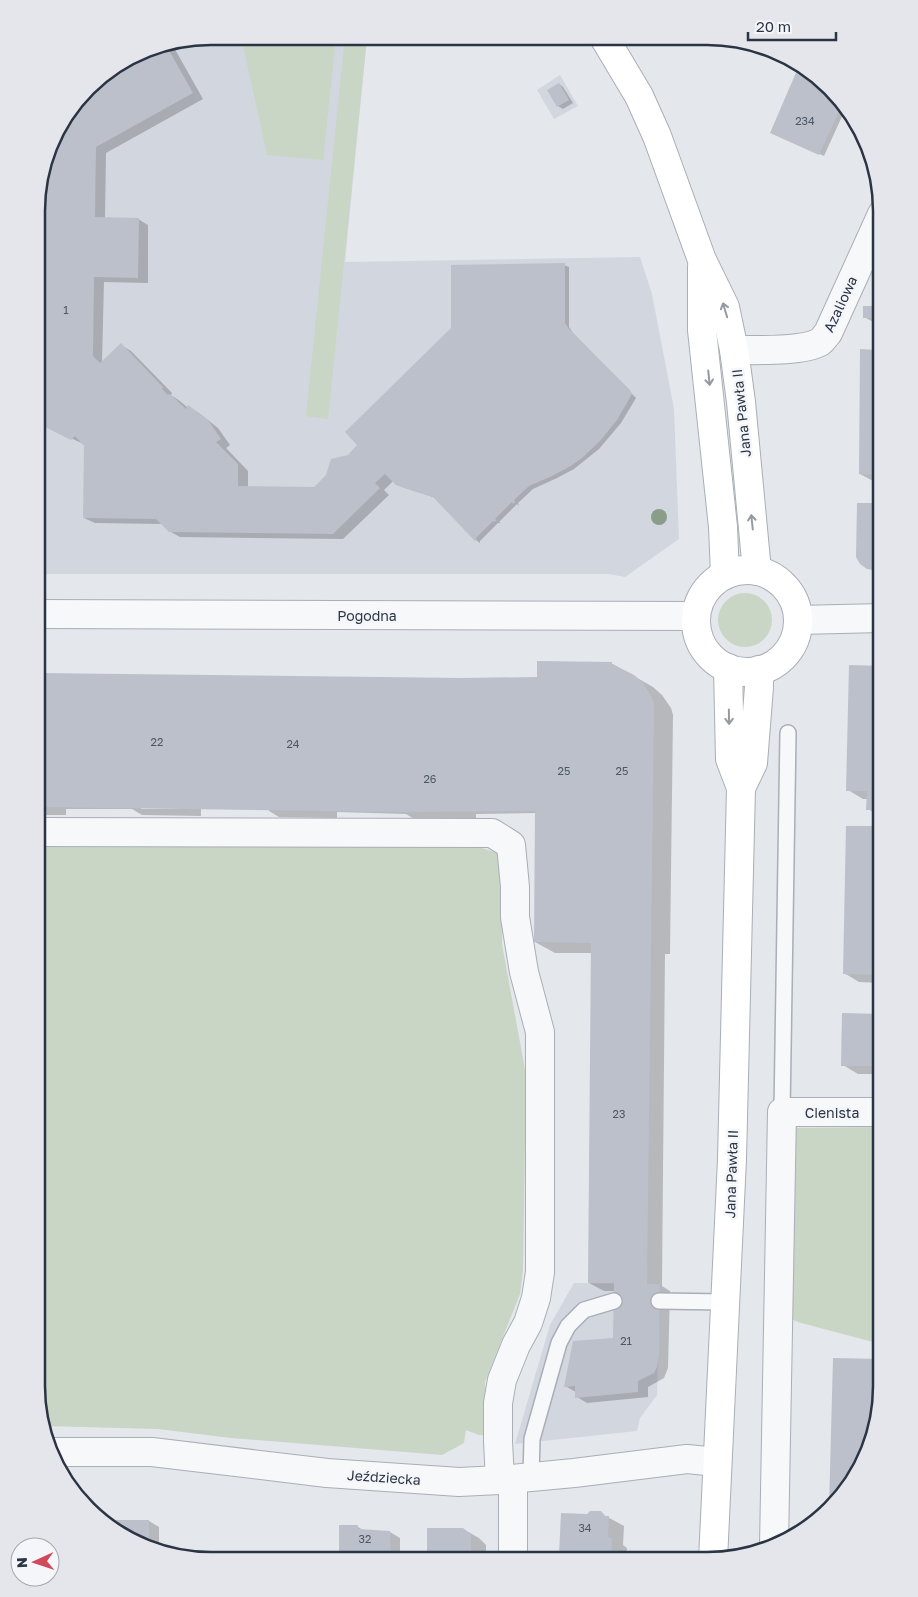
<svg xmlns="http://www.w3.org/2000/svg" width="918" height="1597" viewBox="0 0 918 1597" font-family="'Golos Text',sans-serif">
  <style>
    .built { fill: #d2d6de }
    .green { fill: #c9d6c5 }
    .shadow { fill: #0003; fill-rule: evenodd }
    .building { fill: #bbc0ca }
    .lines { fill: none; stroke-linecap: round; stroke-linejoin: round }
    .lane-casing { stroke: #a9aeb7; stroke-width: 18 }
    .street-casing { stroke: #a9aeb7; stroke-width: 30 }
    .secondary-casing { stroke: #a9aeb7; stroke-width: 30 }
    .lane { stroke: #f7f8fa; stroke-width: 15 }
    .street { stroke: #f7f8fa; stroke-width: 28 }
    .secondary { stroke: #fff; stroke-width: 28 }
    .tree { fill: #899d89 }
    .oneway { stroke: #959aa2 }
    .labels { text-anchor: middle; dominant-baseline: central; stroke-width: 5; stroke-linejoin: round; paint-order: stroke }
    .number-label { font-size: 11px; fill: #4f5766 }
    .street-label { font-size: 14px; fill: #2b3445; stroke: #f4f6f9 }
    .rim { fill: none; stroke: #2b3445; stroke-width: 2.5 }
  </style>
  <rect width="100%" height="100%" fill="#e4e7ec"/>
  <g class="built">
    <path d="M211 36 367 37 345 262 640 257 652 294 674 409 679 539 625 577 609 574H37L38 188 54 133 95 80 144 49Z"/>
    <path d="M560 75 578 106 554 119 537 90Z"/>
    <path d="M574 1283 660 1284 657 1395 640 1418 637 1431 515 1444 550 1325Z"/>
  </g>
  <g class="green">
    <path d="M241 36 336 37 323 160 267 155Z"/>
    <path d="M345 37H367L328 419 306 416Z"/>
    <circle cx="745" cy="620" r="27"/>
    <path d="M37 842 479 847 497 853 504 866 502 944 526 1075 523 1270 520 1294 485 1382 487 1435H479L466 1430 464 1443 442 1455 231 1438 158 1429 43 1426 36 1386Z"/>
    <path d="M881 1127V1344L801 1323 791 1319 795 1128Z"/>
  </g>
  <g class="shadow">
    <path d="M172 44 203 99 106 153 105 218 138 219 148 225V283L104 282 102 362 121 345 131 351 172 393 171 395 180 401 188 408 189 407 199 413 218 428 230 445 226 448 248 471V487L314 488 348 456 564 265 569 267V327L573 333 636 398 621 423 599 449 574 469 557 478 533 489 518 503 519 506 517 504 499 522 501 523H498L480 541V543L476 540 436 498 402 487 393 481 384 490 389 495 343 539 180 537 169 531 163 524 95 523 84 518 86 445 37 423 38 188 54 133 95 80 144 49Z"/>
    <path d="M799 68 822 79 844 112 824 156 771 132Z"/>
    <path d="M559 84 563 87 573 103 563 109 558 106Z"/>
    <path d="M882 308V482H875L860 474 879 351V325L864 317Z"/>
    <path d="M882 505V576L868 568Z"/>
    <path d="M611 663 653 687 662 695 671 708 673 715 670 954H665L662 1286 670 1291 668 1368 664 1378 648 1387V1397L587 1403 577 1397 576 1392 565 1386 614 1339 615 1291H604L589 1283 593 953H555L535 942 536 813 476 814V820H416L406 814 337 812V818L279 817 269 811 201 810V816L142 815 132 809H66V815H37V674L463 680 538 678ZM141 806 192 807V809H141ZM201 807 269 808V811L201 810Z"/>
    <path d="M882 667V817L868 809V799H863L848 790Z"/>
    <path d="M882 828 881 983 859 982 844 973Z"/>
    <path d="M843 1015H881V1074H858L843 1065Z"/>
    <path d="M834 1359 881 1361V1398L872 1443 846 1492 830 1508Z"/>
    <path d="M600 1513 624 1526 623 1545 627 1548 626 1561 571 1560 560 1554 588 1515Z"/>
    <path d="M101 1521H149L159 1527V1551L134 1543Z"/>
    <path d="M358 1527 365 1531 390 1532 400 1538V1560H340Z"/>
    <path d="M463 1529 479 1538 486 1545V1560H428Z"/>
  </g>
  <g class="building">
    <path d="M166 45 193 93 96 147 95 217 139 218 138 278 94 277 93 356 100 363 121 343 163 387 162 389 168 395 170 394 186 409 188 405 208 420 221 439 216 442 238 464V486L314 487 326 475 331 459 348 455 357 445 345 432 451 328V265L565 263V323L569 329 630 390 632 394 617 420 600 441 582 458 569 467 552 476 529 486 514 500 515 502 513 504 512 502 495 519 497 520 494 522 493 521 476 538 477 539 475 541 433 497 396 485 385 474 375 483 380 488 333 534 169 532 156 519 83 518 84 446 75 436 71 440 37 423 38 188 54 133 95 80 144 49Z"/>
    <path d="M798 68 822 79 841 107 819 155 770 133Z"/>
    <path d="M559 83 569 100 557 107 547 90Z"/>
    <rect x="863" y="306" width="19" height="12"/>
    <path d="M878 319H882V475L859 474 860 349 878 350Z"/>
    <path d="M857 503H882V570L867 569 860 564 856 557Z"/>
    <path d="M537 661 612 662V664L634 675 643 683 651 696 654 703 647 1284H660L659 1354 657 1367 654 1373 638 1381V1392L575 1398V1386L564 1387 573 1341 613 1338 614 1283H588L591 943 534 942 535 811 400 812 37 807V673L462 678 537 677Z"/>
    <path d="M849 665 882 666V810H866L867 791H846Z"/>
    <path d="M846 826H882L881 975 843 974Z"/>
    <path d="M842 1013 881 1014V1066H841Z"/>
    <path d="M833 1358 881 1359 879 1394H881V1398L872 1443 846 1492 829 1509Z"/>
    <path d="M590 1511H601L605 1516H609L608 1537 612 1538 611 1560H571V1555H559L561 1513 587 1514Z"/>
    <path d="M99 1520H149V1548L134 1543Z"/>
    <path d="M339 1525H358V1529L390 1531 391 1560H339Z"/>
    <path d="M427 1528H463L471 1535V1560H427Z"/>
  </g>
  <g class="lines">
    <defs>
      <g id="lane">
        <path d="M782 1112 788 733"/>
        <path d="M659 1301 725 1302"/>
        <path d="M531 1477 532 1439 559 1343 568 1326 584 1310 614 1301"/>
      </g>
      <g id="street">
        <path d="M734 350C756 350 802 352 820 342 823 340 825 336 828 333L882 214"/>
        <path d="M37 614 696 616"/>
        <path d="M798 620 882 618"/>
        <path d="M37 832 492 833 511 845 515 887V917L524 972 540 1032V1272L536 1298 528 1323 516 1345 502 1380 498 1403V1442L500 1480"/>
        <path d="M52 1452H152L327 1473 459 1482 500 1480 574 1473 687 1459 717 1462"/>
        <path d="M513 1479V1560"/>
        <path d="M774 1546 782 1112H881"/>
      </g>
      <g id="secondary">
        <path d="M605 39 639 96 657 136 702 260 725 307 734 350 741 402 757 571"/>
        <path d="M702 267V330L723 527 725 575"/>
        <circle cx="747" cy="621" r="51"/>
        <path d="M741 788 753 763 759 687V670"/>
        <path d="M713 1560 732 1159 741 788 730 759 728 668"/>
      </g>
    </defs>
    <use href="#lane" class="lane-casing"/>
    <use href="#street" class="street-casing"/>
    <use href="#secondary" class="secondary-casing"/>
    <use href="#lane" class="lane"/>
    <use href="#street" class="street"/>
    <use href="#secondary" class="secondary"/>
  </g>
  <circle class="tree" cx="659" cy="517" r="8"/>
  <defs><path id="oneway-shaft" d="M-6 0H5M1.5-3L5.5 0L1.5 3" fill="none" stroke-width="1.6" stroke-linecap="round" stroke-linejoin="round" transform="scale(1.25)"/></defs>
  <g class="oneway">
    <use href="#oneway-shaft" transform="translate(725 310) rotate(-107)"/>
    <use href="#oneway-shaft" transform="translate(709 378) rotate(84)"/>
    <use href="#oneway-shaft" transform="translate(752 522) rotate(-96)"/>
    <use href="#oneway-shaft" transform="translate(729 717) rotate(89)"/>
  </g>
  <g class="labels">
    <g class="number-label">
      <text x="805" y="120">234</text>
      <text x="66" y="309">1</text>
      <text x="157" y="741">22</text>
      <text x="293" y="743">24</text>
      <text x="564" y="770">25</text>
      <text x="622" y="770">25</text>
      <text x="430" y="778">26</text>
      <text x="619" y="1113">23</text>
      <text x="626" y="1340">21</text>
      <text x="585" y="1527">34</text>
      <text x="365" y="1538">32</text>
    </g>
    <g class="street-label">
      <text transform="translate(840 304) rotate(-65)">Azaliowa</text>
      <text transform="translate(741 413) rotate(-96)">Jana Pawła II</text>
      <text x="367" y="615">Pogodna</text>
      <text x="832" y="1112">Cienista</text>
      <text transform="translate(731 1174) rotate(-88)">Jana Pawła II</text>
      <text transform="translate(384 1477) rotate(4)">Jeździecka</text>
    </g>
  </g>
  <path d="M0 0H918V1597H0ZM211 45H707A166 166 0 0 1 873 211V1386A166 166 0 0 1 707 1552H211A166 166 0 0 1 45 1386V211A166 166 0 0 1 211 45Z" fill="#e4e6eb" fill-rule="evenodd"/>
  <path class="rim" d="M211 45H707A166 166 0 0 1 873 211V1386A166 166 0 0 1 707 1552H211A166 166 0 0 1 45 1386V211A166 166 0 0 1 211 45Z"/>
  <g transform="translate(35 1562) rotate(267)"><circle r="24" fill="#f4f6f9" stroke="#a4a8b1"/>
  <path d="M0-4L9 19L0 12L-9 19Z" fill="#d1495b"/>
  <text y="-8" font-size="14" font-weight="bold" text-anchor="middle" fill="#2b3445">N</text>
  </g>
  <path d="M748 32v8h88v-8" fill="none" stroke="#2b3445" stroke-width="2.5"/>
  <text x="756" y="32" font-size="15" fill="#2b3445" stroke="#f4f6f9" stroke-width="4" paint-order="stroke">20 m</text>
</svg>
